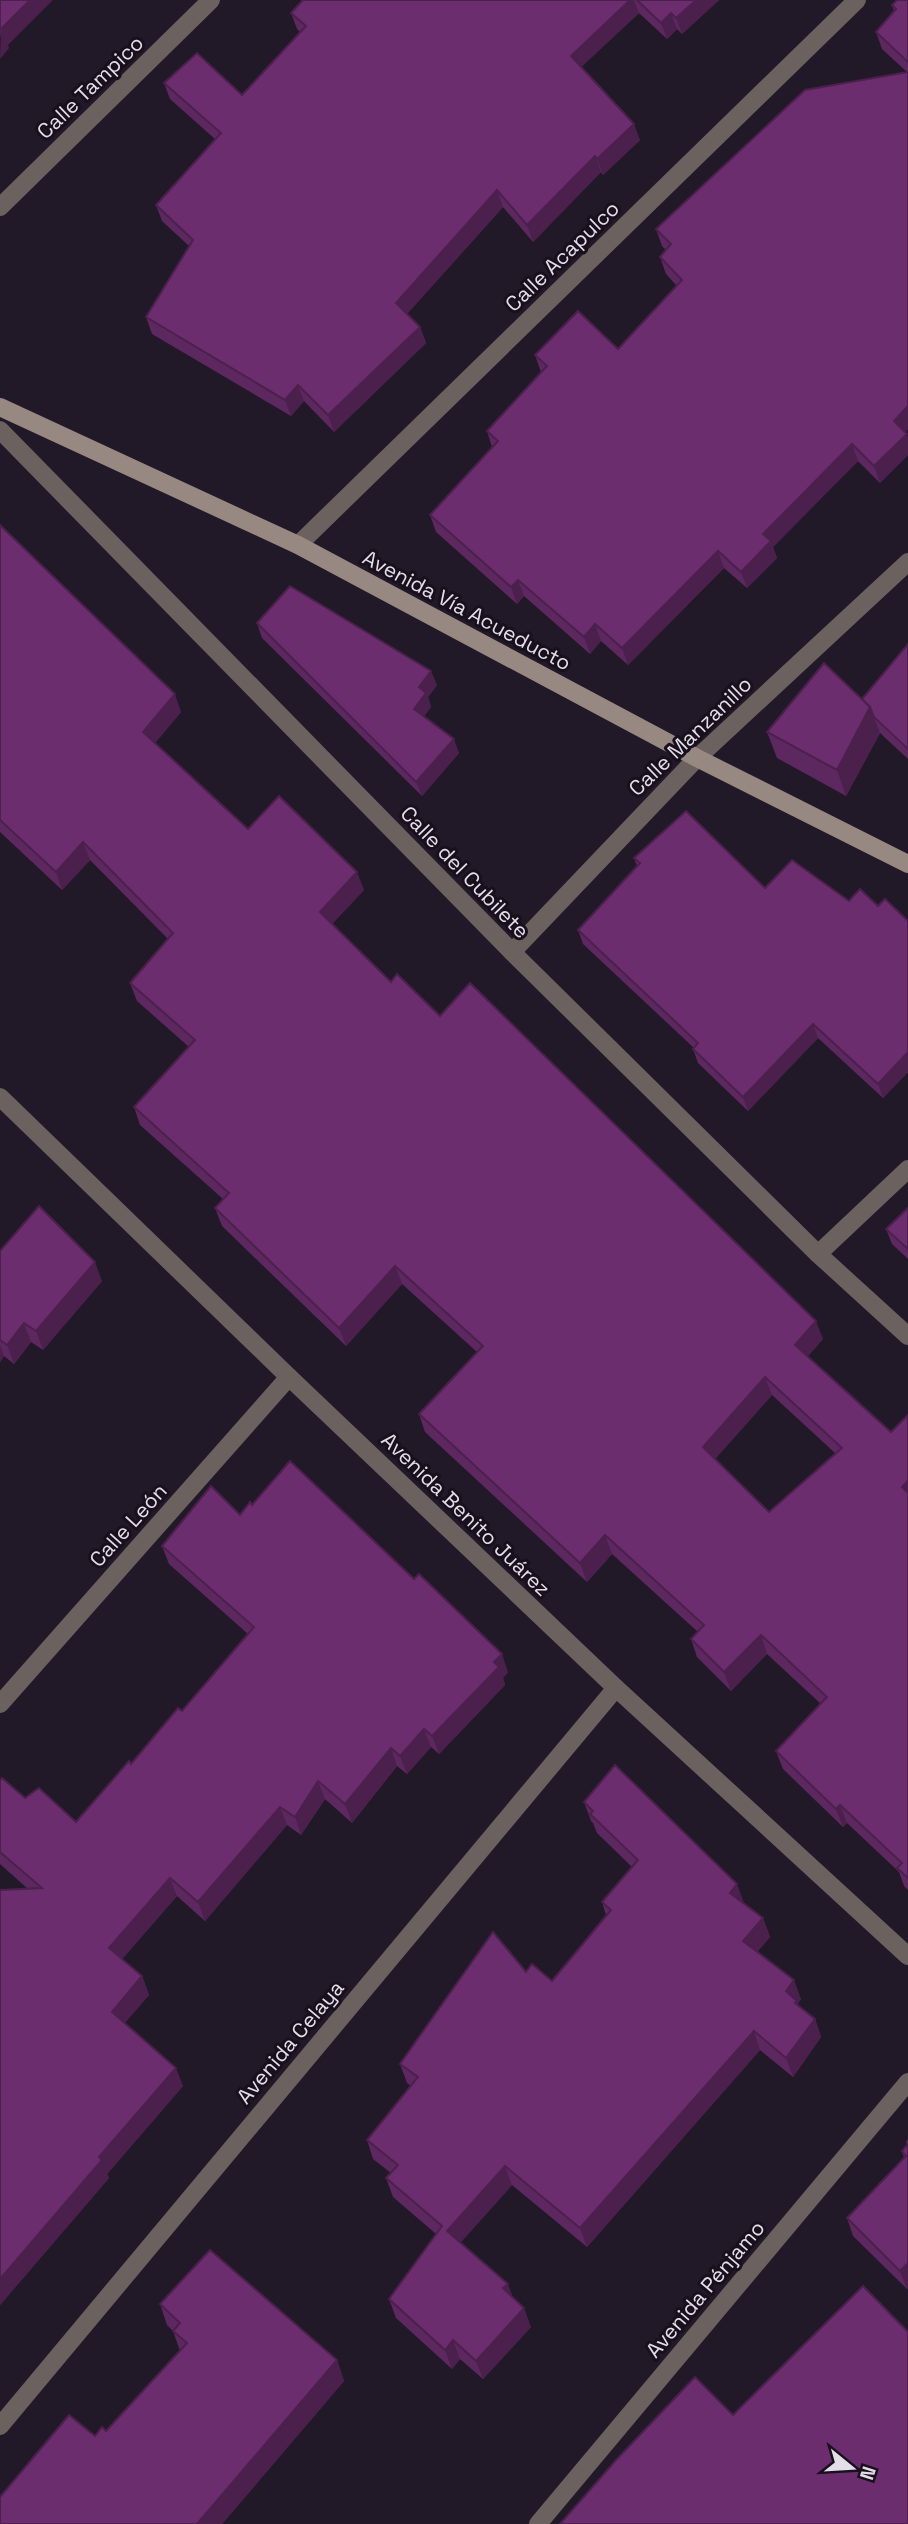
<svg xmlns="http://www.w3.org/2000/svg" width="908" height="2524" viewBox="0 0 908 2524" font-family="'Space Grotesk',sans-serif">
  <style>
    .lines { fill: none; stroke-linecap: round; stroke-linejoin: round }
    .street { stroke: #6b615e; stroke-width: 18 }
    .secondary { stroke: #988882; stroke-width: 18 }
    .wall { fill: #5d275f; fill-rule: evenodd }
    .shaded-wall { fill: #4c204d }
    .building { fill: #6c2d6e; stroke: #4c204d; stroke-width: 2; fill-rule: evenodd }
    .labels { text-anchor: middle; dominant-baseline: central; stroke-width: 6; stroke-linejoin: round; paint-order: stroke }
    .street-label { font-size: 21px; fill: #e4dee8; stroke: #19101e }
  </style>
  <rect width="100%" height="100%" fill="#221928"/>
  <g class="lines">
    <g class="street">
      <path d="M0 207 211 0"/>
      <path d="M0 430 512 952 818 1254 908 1336"/>
      <path d="M298 545 857 0"/>
      <path d="M512 952 697 758 908 562"/>
      <path d="M0 1097 289 1377 616 1688 908 1956"/>
      <path d="M818 1254 908 1169"/>
      <path d="M0 1704 289 1377"/>
      <path d="M0 2426 616 1688"/>
      <path d="M538 2524 908 2082"/>
    </g>
    <path class="secondary" d="M0 407 298 545 697 758 908 864"/>
  </g>
  <g class="wall">
    <path d="M303 0H719L682 34 677 29 667 39 639 13 581 67 640 140 603 175 601 172 533 242 503 207 407 314 420 327 426 343 334 432 304 401 291 416 152 334 146 317 189 246 162 221 156 205 215 139 170 99 164 83 242 95 300 32 297 29 291 13Z"/>
    <path d="M908 0V429L905 432 908 438V455L880 483 858 461 773 547 777 558 747 588 724 568 628 665 601 641 590 654 524 596 517 604 436 532 430 515 492 447 487 431 541 372 535 355 618 349 677 286 666 274 660 257 666 250 662 246 656 229 907 72 882 49 876 32 894 11 892 5Z"/>
    <path d="M0 525 181 712 155 743 248 829 364 890 332 924 391 982 440 1016 823 1339 808 1356 891 1432 908 1415V1890L904 1886 899 1872 847 1823 843 1827 783 1769 776 1751 821 1704 767 1654 731 1691 697 1657 691 1639 698 1632 612 1554 587 1582 425 1432 419 1414 477 1352 402 1284 346 1346 222 1226 215 1208 223 1199 140 1125 134 1107 189 1047 137 1001 130 983 168 939 90 860 62 890 0 832ZM772 1395 835 1453 769 1512 715 1459Z"/>
    <path d="M257 623 437 685 428 697 431 707 424 716 459 753 422 796 262 638Z"/>
    <path d="M908 644V759L880 733 846 796 777 758 767 732 862 699Z"/>
    <path d="M634 858 765 888 849 901 878 906 908 921V1072L883 1098 818 1038 748 1111 698 1063 693 1049 694 1048 583 944 578 930 637 866Z"/>
    <path d="M908 1208V1259L892 1244 886 1229Z"/>
    <path d="M0 1251 102 1281 43 1350 31 1342 14 1364 4 1356 0 1362Z"/>
    <path d="M252 1505 508 1672 503 1678 505 1685 439 1754 431 1747 407 1774 397 1766 352 1823 325 1799 301 1835 287 1825 205 1921 177 1896 122 1959 142 1976 149 1995 124 2023 183 2086 107 2174 109 2178 0 2305 28 1889 0 1864V1781L25 1798 76 1822 182 1711 248 1634 169 1564 162 1546 240 1515Z"/>
    <path d="M584 1802 744 1903 763 1918 770 1937 757 1952 801 1999 798 2003 799 2006 815 2019 821 2037 793 2077 760 2050 587 2247 512 2185 461 2242 513 2297 531 2327 483 2379 460 2359 452 2369 396 2318 389 2299 436 2234 393 2197 386 2178 391 2173 373 2159 367 2140 411 2086 407 2083 400 2064 526 1972 552 1981 606 1915 602 1902 632 1867 597 1833 593 1823 591 1821Z"/>
    <path d="M908 2139V2288L907 2289 853 2236 847 2218 904 2158 902 2151 907 2145 906 2142Z"/>
    <path d="M160 2304 337 2360 344 2381 222 2524H0L95 2436 106 2431 180 2351 173 2331 167 2325Z"/>
  </g>
  <g class="shaded-wall">
    <path d="M30 0H53L8 45 9 48 0 59 1 29Z"/>
    <path d="M630 0H634L639 13 576 72 571 56Z"/>
    <path d="M696 0H719L682 34 676 18Z"/>
    <path d="M671 13 677 29 667 39 661 23Z"/>
    <path d="M634 124 640 140 603 175 597 159Z"/>
    <path d="M595 156 601 172 533 242 527 225Z"/>
    <path d="M497 190 503 207 402 319 396 303Z"/>
    <path d="M420 327 426 343 334 432 328 415Z"/>
    <path d="M298 385 304 401 291 416 285 400Z"/>
    <path d="M908 406V429L900 437 894 421Z"/>
    <path d="M907 434 908 438V455L880 483 874 466Z"/>
    <path d="M852 444 858 461 773 547 777 558 747 588 741 572 763 534Z"/>
    <path d="M718 551 724 568 628 665 622 648Z"/>
    <path d="M518 580 524 596 517 604 511 587Z"/>
    <path d="M595 624 601 641 590 654 584 637Z"/>
    <path d="M431 671 437 685 428 697 431 707 419 723 414 709 419 687Z"/>
    <path d="M175 694 181 712 149 750 143 732Z"/>
    <path d="M870 707 880 733 846 796 837 770Z"/>
    <path d="M454 739 459 753 422 796 416 782Z"/>
    <path d="M83 842 90 860 62 890 56 872Z"/>
    <path d="M357 872 364 890 326 930 320 912Z"/>
    <path d="M813 1024 818 1038 748 1111 743 1097Z"/>
    <path d="M908 1052V1072L883 1098 878 1084Z"/>
    <path d="M95 1262 102 1281 43 1350 36 1331Z"/>
    <path d="M395 1266 402 1284 346 1346 339 1328Z"/>
    <path d="M816 1321 823 1339 801 1363 795 1345Z"/>
    <path d="M24 1323 31 1342 14 1364 7 1345Z"/>
    <path d="M0 1345 4 1356 0 1362Z"/>
    <path d="M765 1377 772 1395 709 1466 703 1447Z"/>
    <path d="M908 1481V1504L902 1487Z"/>
    <path d="M605 1535 612 1554 587 1582 580 1563Z"/>
    <path d="M761 1635 767 1654 731 1691 724 1672Z"/>
    <path d="M502 1654 508 1672 503 1678 505 1685 439 1754 432 1736Z"/>
    <path d="M424 1729 431 1747 407 1774 400 1756Z"/>
    <path d="M391 1748 397 1766 352 1823 345 1804Z"/>
    <path d="M318 1781 325 1799 301 1835 295 1817Z"/>
    <path d="M840 1805 847 1823 843 1827 836 1809Z"/>
    <path d="M280 1807 287 1825 205 1921 198 1902Z"/>
    <path d="M170 1878 177 1896 116 1966 109 1948Z"/>
    <path d="M737 1884 744 1903 737 1912 730 1893Z"/>
    <path d="M763 1918 770 1937 750 1960 743 1941Z"/>
    <path d="M142 1976 149 1995 118 2031 112 2012Z"/>
    <path d="M794 1980 801 1999 798 2003 804 2020 786 1991Z"/>
    <path d="M815 2019 821 2037 793 2077 786 2058Z"/>
    <path d="M754 2031 760 2050 587 2247 580 2228Z"/>
    <path d="M176 2068 183 2086 107 2174 109 2178 0 2305V2279L99 2157Z"/>
    <path d="M505 2166 512 2185 454 2250 447 2231Z"/>
    <path d="M908 2263V2288L907 2289 900 2271Z"/>
    <path d="M508 2284 515 2303 503 2288Z"/>
    <path d="M524 2308 531 2327 483 2379 476 2361Z"/>
    <path d="M453 2340 460 2359 452 2369 445 2350Z"/>
    <path d="M337 2360 344 2381 222 2524H197Z"/>
  </g>
  <g class="building">
    <path d="M0 0H30L1 29 3 32 0 35Z"/>
    <path d="M303 0H630L571 56 634 124 597 159 595 156 527 225 497 190 396 303 420 327 328 415 298 385 285 400 146 317 193 240 156 205 221 133 164 83 197 53 242 95 306 26 291 13Z"/>
    <path d="M637 0H696L676 18 671 13 661 23Z"/>
    <path d="M897 0H908V62L876 32 896 9 892 5Z"/>
    <path d="M908 72V406L894 421 907 434 874 466 852 444 763 534 771 541 741 572 718 551 622 648 595 624 584 637 518 580 511 587 430 515 498 441 487 431 547 366 535 355 578 311 618 349 682 280 660 257 671 244 656 229 805 90Z"/>
    <path d="M0 525 175 694 143 732 248 829 279 796 357 872 320 912 391 982 397 974 440 1016 470 983 816 1321 795 1345 891 1432 908 1415V1481L902 1487 908 1493V1878L897 1868 902 1863 840 1805 836 1809 776 1751 827 1697 761 1635 724 1672 691 1639 704 1625 605 1535 580 1563 419 1414 483 1346 395 1266 339 1328 215 1208 229 1193 134 1107 195 1040 130 983 173 933 83 842 56 872 0 820ZM765 1377 842 1448 769 1512 703 1447Z"/>
    <path d="M290 586 431 671 419 687 426 693 414 709 454 739 416 782 257 623Z"/>
    <path d="M908 644V749L874 717 870 707 862 699Z"/>
    <path d="M824 663 870 707 837 770 767 732Z"/>
    <path d="M686 811 765 888 792 860 849 901 860 889 878 906 885 899 908 921V1052L878 1084 813 1024 743 1097 693 1049 698 1043 578 930 640 863 634 858Z"/>
    <path d="M39 1206 95 1262 36 1331 24 1323 7 1345 0 1340V1251Z"/>
    <path d="M908 1208V1249L886 1229Z"/>
    <path d="M290 1461 414 1579 419 1574 502 1654 494 1662 499 1667 432 1736 424 1729 400 1756 391 1748 345 1804 318 1781 295 1817 280 1807 198 1902 170 1878 109 1948 142 1976 112 2012 176 2068 99 2157 102 2160 0 2279V1890L42 1888 0 1852V1781L2 1778 25 1798 39 1788 76 1822 129 1761 131 1764 178 1708 182 1711 254 1627 162 1546 211 1486 240 1515 250 1502 252 1505Z"/>
    <path d="M615 1765 737 1884 730 1893 763 1918 743 1941 794 1980 786 1991 797 2001 795 2003 815 2019 786 2058 754 2031 580 2228 505 2166 447 2231 508 2284 503 2288 524 2308 476 2361 453 2340 445 2350 389 2299 442 2226 386 2178 398 2165 367 2140 418 2077 400 2064 493 1932 526 1972 532 1964 552 1981 611 1910 602 1902 638 1860 590 1814 593 1811 584 1802Z"/>
    <path d="M908 2144V2263L900 2271 847 2218 906 2156 902 2151Z"/>
    <path d="M210 2250 337 2360 197 2524H0V2497L69 2415 95 2436 102 2427 106 2431 187 2343 173 2331 180 2323 160 2304Z"/>
    <path d="M863 2286 908 2332V2524H560L617 2459 695 2377 733 2415Z"/>
  </g>
  <g class="labels">
    <g class="street-label">
      <text transform="translate(90 87) rotate(-44)">Calle Tampico</text>
      <text transform="translate(562 256) rotate(-44)">Calle Acapulco</text>
      <text transform="translate(467 610) rotate(28)">Avenida Vía Acueducto</text>
      <text transform="translate(690 736) rotate(-44)">Calle Manzanillo</text>
      <text transform="translate(465 872) rotate(46)">Calle del Cubilete</text>
      <text transform="translate(466 1514) rotate(44)">Avenida Benito Juárez</text>
      <text transform="translate(128 1525) rotate(-48)">Calle León</text>
      <text transform="translate(290 2042) rotate(-50)">Avenida Celaya</text>
      <text transform="translate(705 2289) rotate(-50)">Avenida Pénjamo</text>
    </g>
  </g>
  <g transform="translate(852 2468) rotate(108)" stroke="#19101e" stroke-width="5" paint-order="stroke">
  <path d="M0-5L12 26L0 18L-12 26Z" fill="#e4dee8"/>
  <text y="-10" font-size="19" font-weight="bold" text-anchor="middle" fill="#e4dee8">N</text>
  </g>
</svg>
